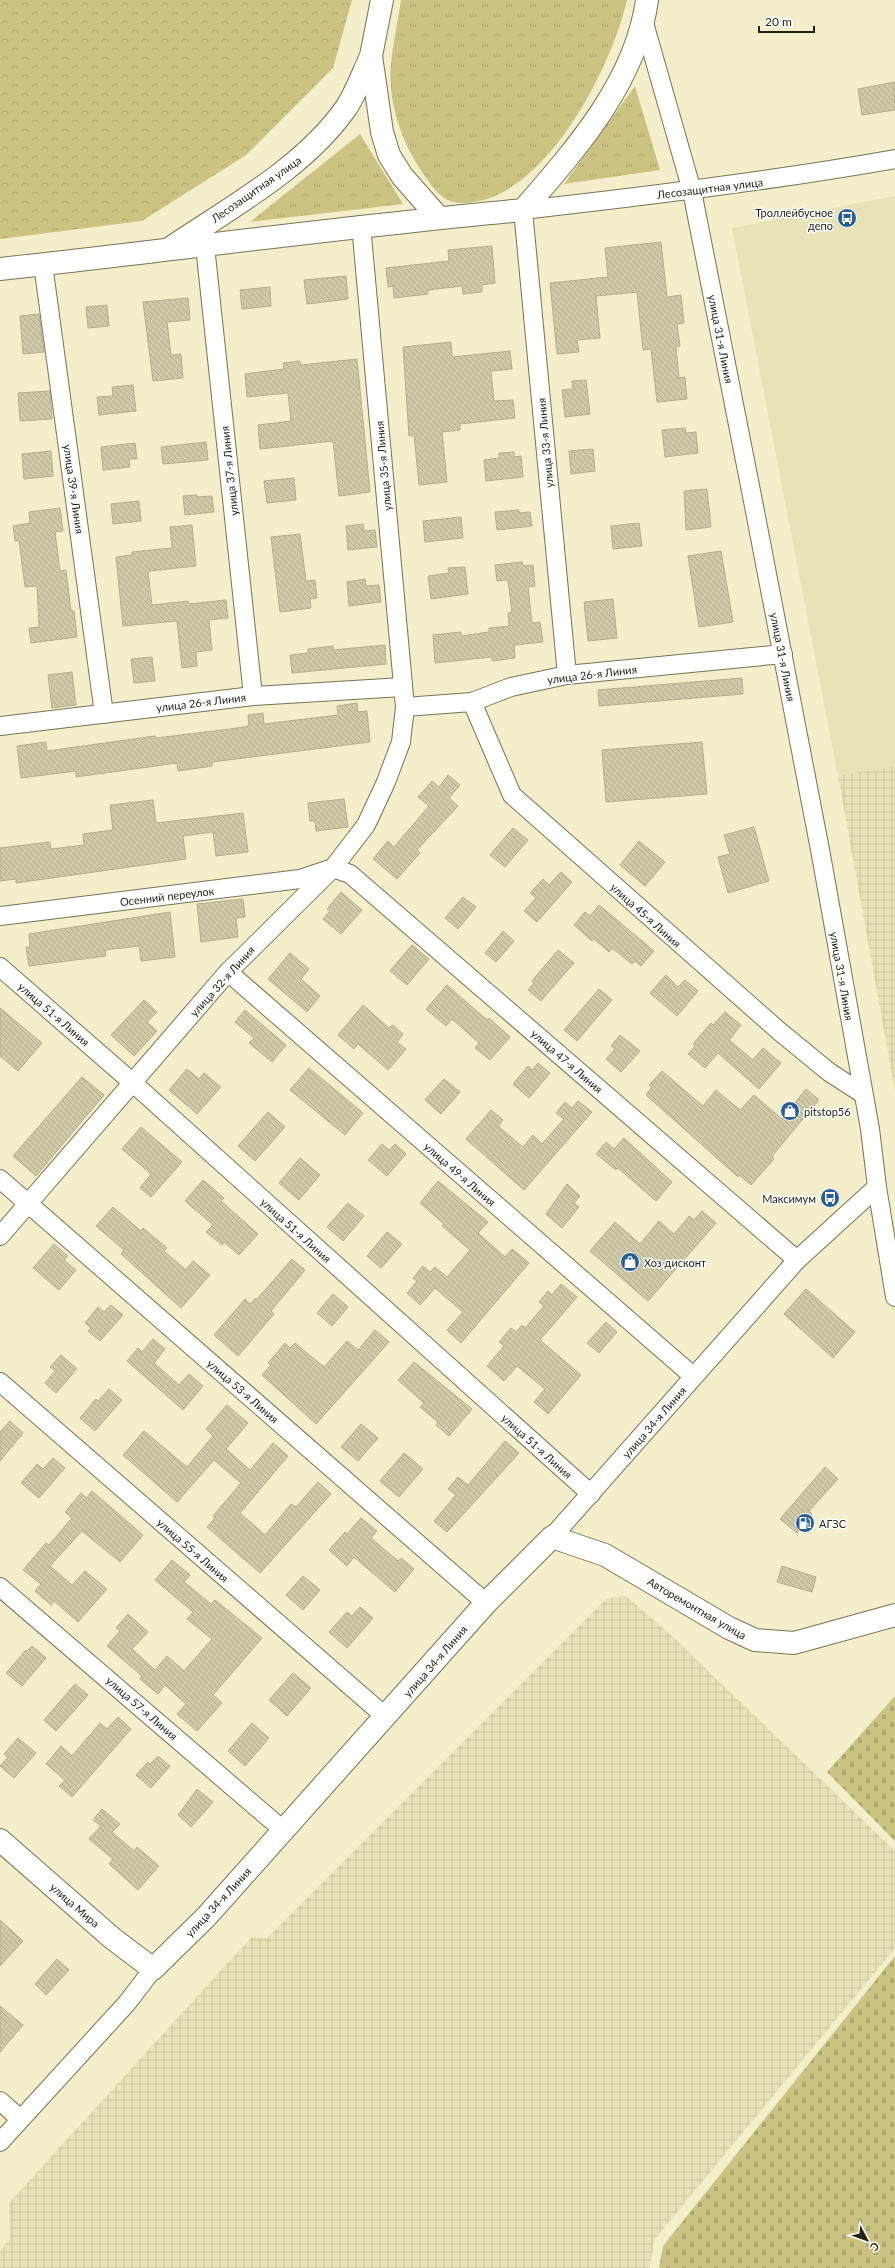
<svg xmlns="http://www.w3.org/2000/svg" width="895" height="2268" viewBox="0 0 895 2268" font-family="Lato,sans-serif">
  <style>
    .built { fill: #e8e2b7 }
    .industrial { fill: url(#industrial-grid) }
    .grass { fill: url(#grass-tufts) }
    .forest { fill: url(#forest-crowns) }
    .cemetery { fill: url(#cemetery-stones) }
    .building { fill: url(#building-back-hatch); stroke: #b3ae8b }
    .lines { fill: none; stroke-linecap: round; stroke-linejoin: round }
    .minor-casing { stroke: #777351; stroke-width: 20 }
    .major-casing { stroke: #777351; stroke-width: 24 }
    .minor { stroke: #fff; stroke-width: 18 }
    .major { stroke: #fff; stroke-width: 22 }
    .labels { text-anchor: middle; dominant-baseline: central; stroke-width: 3; stroke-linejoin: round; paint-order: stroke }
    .street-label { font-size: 11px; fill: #252316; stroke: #fff }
    .poi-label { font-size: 11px; fill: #252316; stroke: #fff; text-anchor: start }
  </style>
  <defs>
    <pattern id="industrial-grid" width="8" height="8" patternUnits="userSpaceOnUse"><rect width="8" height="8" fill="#e8e2b7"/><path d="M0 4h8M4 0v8" fill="none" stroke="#c7c29d"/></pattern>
    <pattern id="grass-tufts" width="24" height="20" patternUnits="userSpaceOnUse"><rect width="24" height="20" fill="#ccc383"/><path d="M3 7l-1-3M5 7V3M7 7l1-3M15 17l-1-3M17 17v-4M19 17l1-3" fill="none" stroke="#afa770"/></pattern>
    <pattern id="forest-crowns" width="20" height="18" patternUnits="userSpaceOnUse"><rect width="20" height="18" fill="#ccc383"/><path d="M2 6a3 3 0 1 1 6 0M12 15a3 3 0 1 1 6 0" fill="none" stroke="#afa770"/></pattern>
    <pattern id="cemetery-stones" width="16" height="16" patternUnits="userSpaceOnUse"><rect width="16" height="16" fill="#ccc383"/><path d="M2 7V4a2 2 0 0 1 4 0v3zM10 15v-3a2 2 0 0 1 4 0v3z" fill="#afa770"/></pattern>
    <pattern id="building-back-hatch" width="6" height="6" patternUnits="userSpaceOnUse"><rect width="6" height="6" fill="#cec9a6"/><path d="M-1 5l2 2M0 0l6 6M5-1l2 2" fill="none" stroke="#b1ac8e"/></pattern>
  </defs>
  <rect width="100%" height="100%" fill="#f4efca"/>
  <path class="built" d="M895 196V766L838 776 732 228Z"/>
  <g class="industrial">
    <path d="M895 766V1091L838 776Z"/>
    <path d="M626 1596 673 1637 895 1851V1948L654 2240 650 2268H0V2251L10 2239 9 2203 202 1991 252 1937 267 1938 607 1598Z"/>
  </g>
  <g class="grass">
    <path d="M401 0H627C611 69 543 205 460 203 444 202 435 191 427 179 403 147 387 103 391 63 393 42 398 21 401 0Z"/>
    <path d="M635 86 660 170 564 184Z"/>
    <path d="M360 134 403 204 250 222Z"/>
  </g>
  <path class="forest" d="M0 0H352L333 68 246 155 142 221 0 239Z"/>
  <g class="cemetery">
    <path d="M895 1696V1841L827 1772Z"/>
    <path d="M895 1956V2268H659L663 2246Z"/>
  </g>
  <g class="building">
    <path d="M895 82V110L862 115 858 89Z"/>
    <path d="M661 242 667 297 681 295 684 323 677 324 680 346 676 347 679 378 685 377 687 399 657 402 651 349 643 350 637 292 596 296 600 338 577 340 579 352 557 354 550 283 608 277 605 248Z"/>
    <path d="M492 246 495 283 482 285V292L463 294 462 286 428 290V294L394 298 393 286 388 287 386 268 449 261 448 250Z"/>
    <path d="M346 276 348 299 307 304 304 280Z"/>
    <path d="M270 287 271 306 242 309 240 290Z"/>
    <path d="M188 298 190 320 167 322 171 355 181 354 183 378 153 381 143 302Z"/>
    <path d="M107 305 109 326 88 328 86 307Z"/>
    <path d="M39 314 44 352 23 354 20 316Z"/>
    <path d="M451 342 452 357 510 351 512 369 491 371 494 401 513 400 515 418 460 424V430L442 432 447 482 419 485 414 435 409 436 403 347Z"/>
    <path d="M357 359 370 492 339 496 333 441 260 449 258 425 291 421 288 393 247 397 245 374 284 369 283 363 300 361 301 365Z"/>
    <path d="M586 380 590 414 565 417 562 390 573 389 572 381Z"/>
    <path d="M133 385 136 411 99 415 97 397 113 396 112 387Z"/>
    <path d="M50 391 52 419 20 421 18 393Z"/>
    <path d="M685 428 686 433 696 432 698 453 665 457 662 430Z"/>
    <path d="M206 442 208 460 163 464 161 447Z"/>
    <path d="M135 443 137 459H129L130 467 103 470 101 447Z"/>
    <path d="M593 449 595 471 571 474 569 451Z"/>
    <path d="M51 451 53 476 24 479 22 454Z"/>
    <path d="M514 452V457L521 456 523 477 486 481 484 460 499 458V453Z"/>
    <path d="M294 478 296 500 267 503 264 481Z"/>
    <path d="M707 489 711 527 686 530 684 491Z"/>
    <path d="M197 495V497L212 496 214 512 185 515 183 496Z"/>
    <path d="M139 501 141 521 113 524 111 504Z"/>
    <path d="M60 508 63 531 55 532 60 571 66 570 71 611H74L77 637 31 643 29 628 39 627 37 586 25 587 19 540 15 541 13 526 30 523 29 512Z"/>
    <path d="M519 510V513L530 512 532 526 497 530 495 512Z"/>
    <path d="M461 517 463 538 425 542 423 521Z"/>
    <path d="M639 523 642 546 613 549 611 526Z"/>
    <path d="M363 524 364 531 375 530 377 547 348 550 346 526Z"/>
    <path d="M192 525 196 566 150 571 148 572 152 605 188 601 189 604 226 600 228 618 209 620 212 650 196 652 197 666 182 668 177 621 123 626 116 557 132 555V552L172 548 170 527Z"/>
    <path d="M300 534 306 581 315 580 317 598 310 599 311 608 280 612 271 537Z"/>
    <path d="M721 551 733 622 699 627 688 556Z"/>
    <path d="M522 562 523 566 533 565 535 586 528 587 532 623 540 622 543 642 514 645 515 658 492 661V657L435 663 433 635 461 632V636L489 632V628L509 626 508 613 512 612 508 580 497 581 495 565Z"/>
    <path d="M465 567 468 594 431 599 428 576 449 573 448 568Z"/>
    <path d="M365 579 366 586 379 585 381 602 349 606 347 582Z"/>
    <path d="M613 599 617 638 588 641 584 602Z"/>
    <path d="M385 645 386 664 292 673 290 655 308 653V649L333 646V650Z"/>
    <path d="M152 657 155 681 134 683 131 659Z"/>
    <path d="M72 672 76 705 52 708 48 675Z"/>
    <path d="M742 678 743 694 599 706 598 690Z"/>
    <path d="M357 703 358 712 367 711 370 742 212 762V766L178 771 177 763 76 777V771L21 778 17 746 46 742 47 751 155 736 156 738 230 729 249 726 248 715 263 713 264 724 338 715 337 706Z"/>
    <path d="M702 742 707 794 606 802 602 750Z"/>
    <path d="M448 775 460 785 449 798 458 806 417 850 420 853 397 879 373 859 388 841 394 847 429 806 418 797 432 781 439 787Z"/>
    <path d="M344 799 348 827 316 831 315 821H310L308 803Z"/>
    <path d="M153 800 156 823 243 813 248 852 216 856 213 832 183 836 186 859 16 883V879L0 881V848L50 842 51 849 84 845 83 834 113 830 110 805Z"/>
    <path d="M754 827 769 881 728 893 718 857 730 854 724 835Z"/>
    <path d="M513 828 528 840 505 867 490 855Z"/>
    <path d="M639 841 665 862 645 886 620 865Z"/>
    <path d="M561 872 572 882 537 922 524 911 536 898 530 893 543 879 549 885Z"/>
    <path d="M341 892 362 910 341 934 323 919 330 911 327 909Z"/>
    <path d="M463 897 476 907 458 929 445 918Z"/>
    <path d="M243 899 245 917 236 918 238 937 201 942 197 904Z"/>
    <path d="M599 905 654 951 641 966 635 961 632 964 612 948 609 952 594 939 592 941 574 925 585 912 590 916Z"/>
    <path d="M170 912 175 957 141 961 139 946 105 950 106 956 29 966 26 947H30L29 934Z"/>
    <path d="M503 931 514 941 496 962 485 953Z"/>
    <path d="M412 945 429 959 407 985 390 971Z"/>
    <path d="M558 950 574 963 541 1001 528 990 534 983 532 981Z"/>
    <path d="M290 953 309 969 301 979 320 996 307 1012 268 979Z"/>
    <path d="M666 975 678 987 685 980 698 991 677 1016 650 993Z"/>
    <path d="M447 985 487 1020 489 1018 510 1037 490 1060 475 1048 479 1043 452 1019 446 1026 426 1009Z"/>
    <path d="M599 989 612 1000 577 1041 564 1030Z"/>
    <path d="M144 1000 157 1012 147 1022 157 1031 134 1056 111 1035Z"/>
    <path d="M363 1005 389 1028 393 1025 403 1034 397 1042 406 1049 388 1070 358 1044 354 1049 338 1035Z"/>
    <path d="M0 1008 42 1043 18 1071 0 1056Z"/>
    <path d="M245 1010 286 1045 272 1062 249 1043 254 1038 235 1022Z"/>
    <path d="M725 1012 741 1025 729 1040 753 1060 763 1048 781 1063 759 1089 718 1053 705 1068 688 1054 695 1046 693 1044 711 1023 713 1025Z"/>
    <path d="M620 1035 640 1051 621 1072 606 1059 615 1049 611 1046Z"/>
    <path d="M538 1063 550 1073 529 1098 513 1084 528 1066 532 1070Z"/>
    <path d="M309 1068 363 1113 345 1135 290 1090Z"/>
    <path d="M187 1069 199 1079 204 1073 221 1087 197 1114 169 1090Z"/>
    <path d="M662 1071 703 1106 716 1090 740 1110 754 1095 782 1119 806 1089 819 1100 772 1156 774 1159 751 1185 739 1175 738 1177 646 1095 652 1087 649 1085Z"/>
    <path d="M82 1077 104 1095 36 1176 13 1156Z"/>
    <path d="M444 1079 460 1092 441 1114 425 1100Z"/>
    <path d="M578 1101 592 1112 524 1190 466 1139 491 1110 503 1120 498 1126 523 1147 533 1135 542 1144 564 1119 556 1113 565 1102 572 1108Z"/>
    <path d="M268 1112 285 1127 255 1161 238 1146Z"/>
    <path d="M141 1127 182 1162 151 1197 140 1188 151 1174 122 1149Z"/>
    <path d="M624 1138 672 1182 656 1201 618 1168 616 1170 596 1154 606 1142 614 1149Z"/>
    <path d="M382 1144 389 1150 395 1144 406 1154 387 1176 368 1160Z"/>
    <path d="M300 1158 320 1175 299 1200 279 1183Z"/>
    <path d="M203 1180 224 1198 221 1201 258 1234 239 1255 224 1242 222 1245 206 1232 213 1225 185 1201Z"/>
    <path d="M438 1181 488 1222 478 1233 505 1257 512 1249 529 1263 461 1343 447 1330 463 1312 435 1288 420 1305 407 1293 417 1281 413 1278 423 1266 430 1272 435 1267 447 1277 470 1250 442 1226 444 1224 420 1203Z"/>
    <path d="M567 1184 580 1196 574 1203 579 1207 562 1228 546 1214Z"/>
    <path d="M348 1203 364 1216 343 1241 327 1227Z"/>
    <path d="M113 1207 141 1231 143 1228 167 1248 164 1251 186 1270 193 1261 210 1275 181 1308 121 1254 124 1250 96 1226Z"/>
    <path d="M702 1211 716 1223 648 1301 590 1251 615 1222 640 1244 659 1221 674 1234 689 1216 694 1220Z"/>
    <path d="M387 1232 402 1244 381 1268 367 1256Z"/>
    <path d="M54 1244 68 1256 64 1260 76 1270 59 1290 33 1268Z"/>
    <path d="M292 1259 305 1270 271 1311 274 1314 238 1356 214 1335 245 1299 250 1304 256 1298 257 1299Z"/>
    <path d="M561 1284 577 1297 540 1340 581 1375 548 1414 534 1402 545 1389 517 1366 504 1381 487 1366 504 1346 499 1342 511 1328 516 1332 522 1325 525 1328 544 1306 539 1302 548 1291 552 1295Z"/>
    <path d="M806 1289 855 1332 833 1358 784 1314Z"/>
    <path d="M333 1294 348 1307 332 1326 317 1313Z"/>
    <path d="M111 1305 123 1315 100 1341 88 1331 91 1328 85 1323 98 1307 104 1312Z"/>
    <path d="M606 1322 617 1332 599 1353 587 1343Z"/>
    <path d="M375 1330 389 1342 316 1424 262 1375 271 1365 268 1363 285 1343 290 1348 295 1343 324 1367 347 1341 358 1350Z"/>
    <path d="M153 1339 165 1349 154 1363 179 1385 189 1374 203 1386 183 1410 127 1361 138 1348 142 1352Z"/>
    <path d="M61 1355 77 1369 56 1393 45 1383 55 1371 50 1367Z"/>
    <path d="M414 1362 472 1409 449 1436 436 1425 438 1422 420 1407 424 1403 398 1380Z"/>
    <path d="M109 1389 122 1400 95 1431 80 1418 96 1399 98 1401Z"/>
    <path d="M227 1405 248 1423 226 1449 250 1470 273 1443 288 1456 240 1513 265 1535 291 1504 296 1507 318 1482 331 1494 260 1573 207 1527 215 1518 213 1516 241 1483 214 1460 177 1502 123 1455 144 1431 187 1467 213 1436 206 1429Z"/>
    <path d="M10 1421 23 1433 0 1461V1432Z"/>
    <path d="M361 1424 378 1438 358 1461 341 1447Z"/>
    <path d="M505 1441 519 1453 447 1532 434 1521 456 1495 448 1489 458 1477 468 1485Z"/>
    <path d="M404 1453 423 1469 399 1497 380 1481Z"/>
    <path d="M53 1458 65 1468 39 1498 21 1483 37 1464 43 1469Z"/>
    <path d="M825 1467 838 1479 809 1511 812 1514 797 1533 780 1519Z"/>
    <path d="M92 1491 143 1535 120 1562 82 1531 50 1566 72 1585 85 1571 107 1589 78 1622 54 1601 51 1605 35 1591 41 1584 23 1570 46 1543 49 1545 72 1518 65 1512 81 1493 87 1498Z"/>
    <path d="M361 1518 377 1531 371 1538 398 1561 401 1558 414 1569 395 1592 354 1557 347 1566 329 1550 345 1532 347 1534Z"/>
    <path d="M172 1560 190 1575 184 1582 211 1604 215 1600 262 1638 213 1695 222 1703 197 1731 177 1714 186 1704 165 1685 158 1694 140 1679 142 1676 107 1646 120 1631 116 1628 128 1614 148 1632 132 1649 155 1670 167 1656 184 1671 212 1639 187 1619 193 1612 155 1580Z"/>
    <path d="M782 1566 816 1577 812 1592 777 1582Z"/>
    <path d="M303 1576 320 1590 303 1610 286 1595Z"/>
    <path d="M360 1607 373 1618 347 1648 329 1632 347 1612 352 1616Z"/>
    <path d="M32 1646 46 1658 22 1686 6 1673 26 1650 27 1651Z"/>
    <path d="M293 1673 311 1688 287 1716 269 1700Z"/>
    <path d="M75 1684 88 1695 56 1731 44 1720Z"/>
    <path d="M118 1717 131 1729 72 1797 59 1786 65 1780 46 1764 61 1746 72 1756 100 1723 107 1729Z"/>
    <path d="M252 1723 269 1738 245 1766 228 1751Z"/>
    <path d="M18 1738 36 1753 14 1778 0 1766 8 1757 4 1754Z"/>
    <path d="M158 1756 170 1766 151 1788 136 1775 148 1762 150 1764Z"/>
    <path d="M197 1789 213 1802 191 1827 178 1815Z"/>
    <path d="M102 1809 120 1824 112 1832 134 1851 137 1847 159 1866 138 1890 109 1864 113 1859 89 1839 101 1826 93 1820Z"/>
    <path d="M0 1920 23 1941 0 1966Z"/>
    <path d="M57 1959 69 1970 46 1995 35 1984Z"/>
    <path d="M0 2006 23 2025 0 2052Z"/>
  </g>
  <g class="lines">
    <defs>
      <g id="minor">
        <path d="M644 23 692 191 753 501 821 855 870 1129 877 1187 895 1297"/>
        <path d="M205 246 253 696"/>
        <path d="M43 264 104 714"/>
        <path d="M567 675 523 210C648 196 771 181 895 159"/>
        <path d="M472 702 512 795 779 1031 829 1072 863 1094"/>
        <path d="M405 707 472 702 511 687 567 675 783 654"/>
        <path d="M0 726 253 696 403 687"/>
        <path d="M0 916 300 879 333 868 350 874 797 1260"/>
        <path d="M0 967 133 1083 591 1494"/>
        <path d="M228 972 693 1376"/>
        <path d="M0 1179 486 1603"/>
        <path d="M0 1236 228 972 333 868 366 825 386 782 401 742 405 707 361 225"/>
        <path d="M0 1382 386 1717"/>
        <path d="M552 1537 797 1260 877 1187"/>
        <path d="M0 1587 283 1830"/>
        <path d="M0 2101 20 2119"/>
        <path d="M0 2142 127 2003 153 1969"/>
      </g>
      <g id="major">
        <path d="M382 0 371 56 382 132 389 155 402 176 439 218"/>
        <path d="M169 249C229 208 303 169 346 108 356 93 363 73 371 56"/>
        <path d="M0 269C174 250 348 226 523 210 575 150 636 82 647 0"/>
        <path d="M0 1840 112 1938 153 1969 206 1917 486 1603 552 1537 605 1555 729 1628 755 1640 794 1643 895 1615"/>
      </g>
    </defs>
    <use href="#minor" class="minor-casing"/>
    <use href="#major" class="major-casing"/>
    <use href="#minor" class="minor"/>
    <use href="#major" class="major"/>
  </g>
  <defs>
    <symbol id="bus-disc" viewBox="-11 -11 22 22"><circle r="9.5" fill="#265e96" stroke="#fff"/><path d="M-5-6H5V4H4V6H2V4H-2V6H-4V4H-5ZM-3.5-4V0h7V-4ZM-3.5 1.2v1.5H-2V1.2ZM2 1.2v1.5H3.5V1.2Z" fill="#fff"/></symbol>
    <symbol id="shop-disc" viewBox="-11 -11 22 22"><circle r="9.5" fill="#265e96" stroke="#fff"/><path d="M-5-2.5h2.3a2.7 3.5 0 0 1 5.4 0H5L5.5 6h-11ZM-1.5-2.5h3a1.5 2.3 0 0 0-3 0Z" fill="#fff"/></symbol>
    <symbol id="fuel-disc" viewBox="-11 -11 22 22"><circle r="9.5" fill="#265e96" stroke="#fff"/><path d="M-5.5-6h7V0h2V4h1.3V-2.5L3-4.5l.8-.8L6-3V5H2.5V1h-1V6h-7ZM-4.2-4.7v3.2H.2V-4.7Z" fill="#fff"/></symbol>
  </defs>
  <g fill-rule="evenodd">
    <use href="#bus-disc" x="836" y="207" width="22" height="22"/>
    <use href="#shop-disc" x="779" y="1100" width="22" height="22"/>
    <use href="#bus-disc" x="819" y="1187" width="22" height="22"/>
    <use href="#shop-disc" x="619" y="1251" width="22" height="22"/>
    <use href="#fuel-disc" x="794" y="1512" width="22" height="22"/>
  </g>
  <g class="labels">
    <g class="street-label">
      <text transform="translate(710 188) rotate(-7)">Лесозащитная улица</text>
      <text transform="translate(256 189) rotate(-35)">Лесозащитная улица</text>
      <text transform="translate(721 339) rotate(79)">улица 31-я Линия</text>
      <text transform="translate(545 443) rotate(-95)">улица 33-я Линия</text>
      <text transform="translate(383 466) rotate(-95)">улица 35-я Линия</text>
      <text transform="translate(229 471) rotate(-96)">улица 37-я Линия</text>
      <text transform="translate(74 489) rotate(82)">улица 39-я Линия</text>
      <text transform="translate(783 657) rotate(79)">улица 31-я Линия</text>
      <text transform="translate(592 674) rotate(-7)">улица 26-я Линия</text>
      <text transform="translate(201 702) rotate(-7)">улица 26-я Линия</text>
      <text transform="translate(167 896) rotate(-7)">Осенний переулок</text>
      <text transform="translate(646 915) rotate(42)">улица 45-я Линия</text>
      <text transform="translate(842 976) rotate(80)">улица 31-я Линия</text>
      <text transform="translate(222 981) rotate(-48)">улица 32-я Линия</text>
      <text transform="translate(54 1014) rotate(41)">улица 51-я Линия</text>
      <text transform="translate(567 1061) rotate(41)">улица 47-я Линия</text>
      <text transform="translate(460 1174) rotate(41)">улица 49-я Линия</text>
      <text transform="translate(296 1230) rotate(42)">улица 51-я Линия</text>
      <text transform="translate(243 1391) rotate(41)">улица 53-я Линия</text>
      <text transform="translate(654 1422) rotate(-49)">улица 34-я Линия</text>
      <text transform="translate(537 1446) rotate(42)">улица 51-я Линия</text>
      <text transform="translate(193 1550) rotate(41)">улица 55-я Линия</text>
      <text transform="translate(697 1608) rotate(30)">Авторемонтная улица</text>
      <text transform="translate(435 1661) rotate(-49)">улица 34-я Линия</text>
      <text transform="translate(142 1708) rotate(41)">улица 57-я Линия</text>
      <text transform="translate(218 1902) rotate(-47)">улица 34-я Линия</text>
      <text transform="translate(75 1905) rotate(41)">улица Мира</text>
    </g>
    <g class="poi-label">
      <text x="833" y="212" text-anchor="end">Троллейбусное<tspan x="833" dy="13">депо</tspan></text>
      <text x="804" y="1111">pitstop56</text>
      <text x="816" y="1198" text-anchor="end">Максимум</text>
      <text x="644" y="1262">Хоз дисконт</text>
      <text x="819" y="1523">АГЗС</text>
    </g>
  </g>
  <g transform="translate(867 2240) rotate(131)" stroke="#ffffff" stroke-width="3" paint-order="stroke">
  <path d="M0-3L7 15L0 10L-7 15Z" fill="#252316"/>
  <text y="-6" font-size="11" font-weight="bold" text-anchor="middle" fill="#252316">С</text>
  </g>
  <path d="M759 26v6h55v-6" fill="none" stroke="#252316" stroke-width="2"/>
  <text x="765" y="26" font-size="12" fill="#252316" stroke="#ffffff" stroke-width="3" paint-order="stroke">20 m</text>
</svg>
